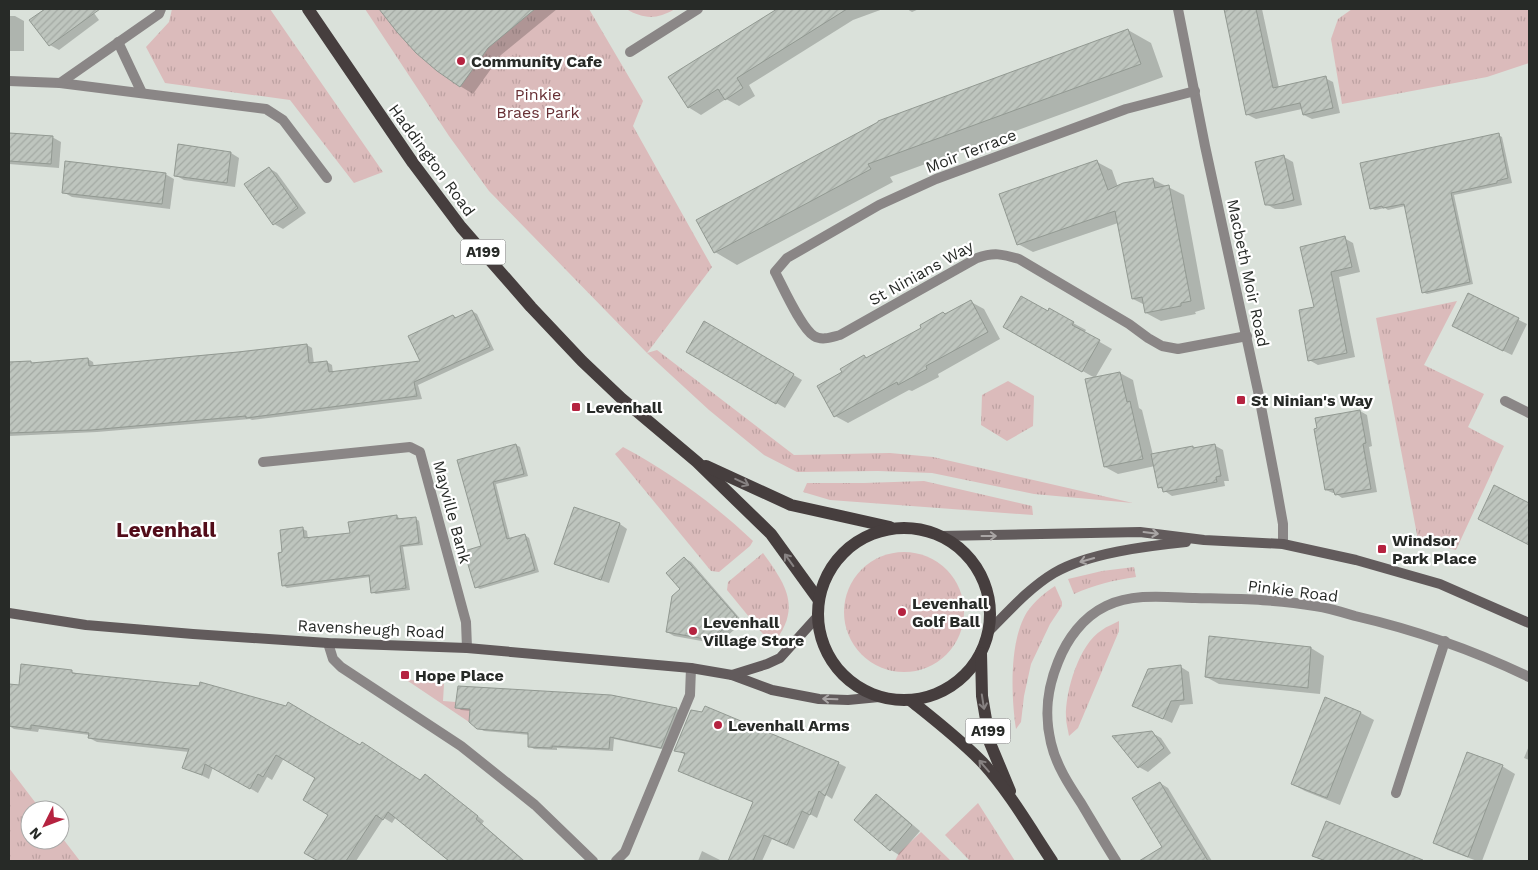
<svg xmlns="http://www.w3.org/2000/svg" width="1538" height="870" viewBox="0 0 1538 870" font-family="'Work Sans',sans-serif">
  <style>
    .grass { fill: url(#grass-tufts) }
    .garden { fill: #dbbbbb }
    .shadow { fill: #0003 }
    .building { fill: url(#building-hatch); stroke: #929992 }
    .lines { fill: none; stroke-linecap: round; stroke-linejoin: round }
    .minor { stroke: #8a8686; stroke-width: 10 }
    .secondary { stroke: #625b5c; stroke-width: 10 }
    .primary { stroke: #463e3e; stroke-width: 12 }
    .oneway { stroke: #878282 }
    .oneway2 { stroke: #a9a5a5 }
    .poi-dot { fill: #b52340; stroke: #fff; stroke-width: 2 }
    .labels { text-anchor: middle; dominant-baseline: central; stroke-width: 4.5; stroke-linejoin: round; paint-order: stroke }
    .shield { fill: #fff; stroke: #686a68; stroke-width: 1 }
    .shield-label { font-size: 15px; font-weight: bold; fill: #272a27 }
    .poi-label { font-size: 16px; font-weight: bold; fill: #272a27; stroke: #fff; text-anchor: start }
    .park-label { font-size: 16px; fill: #683035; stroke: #fff }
    .street-label { font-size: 16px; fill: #272a27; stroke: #fff }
    .district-label { font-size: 21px; font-weight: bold; fill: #520c19; stroke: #fff }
  </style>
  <defs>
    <pattern id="grass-tufts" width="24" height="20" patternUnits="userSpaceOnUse" patternTransform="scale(1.25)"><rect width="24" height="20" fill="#dbbbbb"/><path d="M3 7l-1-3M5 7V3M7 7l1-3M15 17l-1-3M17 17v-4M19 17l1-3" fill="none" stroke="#bca1a1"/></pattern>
    <pattern id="building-hatch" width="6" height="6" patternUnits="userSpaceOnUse" patternTransform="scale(1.25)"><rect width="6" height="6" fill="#bec5be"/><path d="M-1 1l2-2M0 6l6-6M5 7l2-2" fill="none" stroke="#a3a9a3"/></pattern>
  </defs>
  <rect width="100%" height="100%" fill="#dae1da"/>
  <g class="grass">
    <path d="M172 9H270L383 172 354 183 290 100 165 83 146 47 169 22Z"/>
    <path d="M365 9H589L643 101 633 126 712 267 647 353 657 350 794 455 890 453 933 457 1133 503 1034 494 932 473 878 471 797 472 764 455 709 410 647 353 489 191 449 136Z"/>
    <path d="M626 9H675C656 20 644 19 626 9Z"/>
    <path d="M1352 9H1529V63L1487 77 1342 104 1331 39 1338 19Z"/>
    <path d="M1457 301 1424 365 1484 394 1468 427 1504 446 1456 550 1418 540 1376 318Z"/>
    <path d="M1008 381 1034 396 1033 426 1007 441 981 425 982 395Z"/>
    <path d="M623 447C670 472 714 504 753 541L750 546 719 572 711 571 615 454Z"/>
    <path d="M924 481 1032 506 1033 515 830 500 803 492 807 483H864Z"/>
    <circle cx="904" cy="612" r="60"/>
    <path d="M763 553C787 586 802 609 772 645L727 590 728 582Z"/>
    <path d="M1134 567 1136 577C1114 580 1094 585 1074 594L1068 579 1102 571Z"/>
    <path d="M1055 586 1062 602V606L1050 624 1031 664 1024 696 1021 722 1016 729C1011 696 1009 641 1027 612 1035 601 1044 593 1055 586Z"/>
    <path d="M1119 621V631L1078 728 1069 736C1068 730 1066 723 1066 717 1065 692 1079 644 1102 630 1107 626 1114 624 1119 621Z"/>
    <path d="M9 768 41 810H30V840H60V835L80 861H9Z"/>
    <path d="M978 803 1015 861H970L945 835Z"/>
    <path d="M921 832 951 861H895L899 853Z"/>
  </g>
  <path class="garden" d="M405 679 444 684 443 701 456 702 455 708 470 709 469 722Z"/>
  <g class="shadow">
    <path d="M47 9H91L99 20 59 50 50 45 31 20Z"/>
    <path d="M381 9H557L501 55 473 94 460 86 398 31Z"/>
    <path d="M780 9H883L853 20 749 85 755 96 739 106 726 99 701 115 688 107 670 78Z"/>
    <path d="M907 9H919L912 12Z"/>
    <path d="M1224 9H1262L1279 88 1325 78 1333 82 1340 113 1312 119 1304 115 1302 109 1256 119 1248 115Z"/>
    <path d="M9 16H15L24 21V51H9Z"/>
    <path d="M1128 30 1151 43 1163 77 890 177 893 182 737 265 715 252 698 220Z"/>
    <path d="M9 134 52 137 61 142 59 168 9 164Z"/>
    <path d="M1498 135 1502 137 1512 183 1454 195 1473 284 1427 294 1423 292 1405 206 1388 210 1385 208 1375 210 1371 208Z"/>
    <path d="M231 153 239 158 235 187 184 180 175 175Z"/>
    <path d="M1284 157 1293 162 1302 205 1283 209H1275L1266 204Z"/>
    <path d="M1097 162 1112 170 1118 187 1152 179 1184 195 1205 309 1195 312 1196 314 1161 321 1146 313 1145 305 1133 299 1118 223 1033 252 1018 244Z"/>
    <path d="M269 168 277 173 306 213 283 229 274 224 246 184Z"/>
    <path d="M165 174 174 179 170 209 72 197 63 192Z"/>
    <path d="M1344 238 1353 243 1360 272 1339 277 1355 357 1318 365 1309 360 1315 308Z"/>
    <path d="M1468 295 1527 324 1512 355 1462 331Z"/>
    <path d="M971 302 984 309 1000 339 938 374 939 377 912 391 909 390 848 423 835 416 843 372 864 357 867 359Z"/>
    <path d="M472 311 477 314 494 350 418 385 422 399 252 420 250 419 97 432 9 436V363L31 362 33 364 88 359 93 362 94 367 307 345 312 348 314 364 327 362 332 365 333 373 422 362 453 316 457 318Z"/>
    <path d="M1048 313 1073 323 1086 330 1084 333 1112 349 1095 378 1005 327Z"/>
    <path d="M704 323 802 380 785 408 688 351Z"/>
    <path d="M1120 373 1133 380 1139 408 1142 410 1153 455 1192 447 1195 449 1214 445 1223 450 1229 481H1224L1225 486 1172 496 1159 487 1155 466 1118 474 1105 467Z"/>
    <path d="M1360 411 1367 415 1372 446 1369 447 1377 492 1342 498 1335 493H1333L1326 490Z"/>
    <path d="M516 445 520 447 528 476 496 484 510 539 525 535 529 538 539 572 480 589 476 587 482 547 459 460Z"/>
    <path d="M574 509 620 524 627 529 609 583 564 568 556 563Z"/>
    <path d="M397 516 401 520 415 518 419 521 423 545 403 547 410 590 376 594 372 592 370 577 287 588 283 585 284 554 303 529 307 531 308 539 351 534Z"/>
    <path d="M684 558 691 562 743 622 718 644 674 636 667 632 682 590Z"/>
    <path d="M1210 638 1311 648 1324 656 1320 694 1219 684 1206 677Z"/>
    <path d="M22 665 72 672 421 781 426 775 484 821 482 824 525 861H449L396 817 392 823 384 818 356 861H320L306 852 330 814 317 777 284 758 272 780 267 777 258 793 213 767 209 779 184 767 189 752 97 742 89 738 90 735 39 729 38 732 14 729 9 726V704L11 685 20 687Z"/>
    <path d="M1181 667 1189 672 1193 704 1180 705 1172 723 1143 710Z"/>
    <path d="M611 696 677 709 682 711 666 750 614 739 613 751 557 748V750L534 749 529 746 530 735 484 731 478 728 471 711 461 710 456 707Z"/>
    <path d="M1361 713 1374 720 1340 805 1305 791 1292 784Z"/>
    <path d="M1152 733 1161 738 1171 753 1148 772 1139 767 1115 737Z"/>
    <path d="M1529 746V760L1524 758Z"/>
    <path d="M676 750 838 763 846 767 832 799 826 795 817 818 810 814 794 849 772 839 762 861H729L755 803 679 770 686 755Z"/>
    <path d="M1502 766 1515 774 1482 861H1477L1448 850 1435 843Z"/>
    <path d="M1160 783 1168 788 1212 861H1167L1160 849 1163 847Z"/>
    <path d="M876 796 885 801 920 831 899 855 891 850 855 820Z"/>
    <path d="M702 851 722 861H698Z"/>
    <path d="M1314 855 1418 860 1421 861H1329L1326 860 1324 861Z"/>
  </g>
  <g class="building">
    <path d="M45 9H100L49 46 29 20Z"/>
    <path d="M379 9H535L488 48 460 87 437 71 416 53 397 32Z"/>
    <path d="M777 9H847L737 78 743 88 725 100 718 89 688 108 668 77Z"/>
    <path d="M1224 9H1256L1273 88 1326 76 1333 108 1303 115 1300 103 1246 115Z"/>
    <path d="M1128 29 1141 64 868 164 871 169 714 253 696 220 878 122V121Z"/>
    <path d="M9 133 53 136 51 164 9 161Z"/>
    <path d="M1499 133 1508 178 1497 181V183L1451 193 1470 282 1422 293 1404 204 1383 208 1382 206 1370 209 1360 163Z"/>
    <path d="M178 144 231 152 227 183 174 176Z"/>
    <path d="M1284 155 1294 200 1274 205H1265L1255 162Z"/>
    <path d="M1097 160 1108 190 1123 183 1153 178 1155 188 1169 185 1191 301 1181 303V306L1145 313 1142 297 1132 299 1115 211 1017 245 999 194Z"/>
    <path d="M65 161 166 173 162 204 62 193Z"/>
    <path d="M269 167 298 208 273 225 244 184Z"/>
    <path d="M1345 236 1352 267 1331 272 1347 353 1308 361 1299 310 1314 307 1300 247Z"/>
    <path d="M1468 293 1519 318 1503 351 1452 326Z"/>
    <path d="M1021 296 1048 311 1049 308 1074 322 1072 325 1100 340 1082 372 1003 327Z"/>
    <path d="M971 300 988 332 926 366 927 369 898 385 897 382 834 417 817 386 842 372 840 369 864 355 866 358 921 328 920 325 943 312 945 314Z"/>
    <path d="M472 310 490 347 414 382 417 396 246 418V416L91 430 9 433V362L31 361V363L88 358 89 366 238 352 307 344 309 363 327 361 329 372 420 361 408 336 453 315 455 318Z"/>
    <path d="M704 321 794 374 776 404 686 352Z"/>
    <path d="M1120 372 1127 402 1130 401 1143 459 1104 467 1085 379Z"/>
    <path d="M1360 410 1366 443 1363 444 1371 489 1335 495 1333 489 1325 490 1314 429 1317 428 1315 418Z"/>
    <path d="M516 444 524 474 493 482 507 539 525 534 535 570 475 588 464 551 481 546 457 460Z"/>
    <path d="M1215 444 1221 476 1216 477 1217 482 1163 492 1162 487 1158 488 1151 454 1193 446V448Z"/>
    <path d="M1494 485 1529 503V545L1478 519Z"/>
    <path d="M574 507 620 523 601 580 554 564Z"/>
    <path d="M397 515V519L416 517 419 543 400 546 406 588 371 593 369 575 282 586 278 553 282 552 280 530 303 527 304 538 350 533 348 522Z"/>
    <path d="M684 557 737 617 711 640 666 632 672 596 680 589 666 573Z"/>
    <path d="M1209 636 1311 647 1308 688 1205 677Z"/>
    <path d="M21 664 72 670V673L199 686 200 682 286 706 288 702 360 745 362 742 420 780 425 774 478 816 476 819 524 861H449L388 812 383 820 376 815 346 861H318L304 853 328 815 303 800 315 778 276 755 263 777 258 774 250 789 205 764 202 775 182 768 189 749 88 738 89 733 31 725V729L9 726V684L19 685Z"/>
    <path d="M1181 665 1184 700 1171 701 1163 719 1132 706 1148 669Z"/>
    <path d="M458 686 611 695 677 708 661 748 610 737 609 749 552 746V748L528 747V733L477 729 469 722 470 709 455 708Z"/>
    <path d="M1325 697 1361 712 1327 798 1291 784Z"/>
    <path d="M705 706 839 762 825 796 819 791 810 815 802 811 787 845 764 835 753 861H728L753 802 678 771 685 753 674 751 691 710 702 712Z"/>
    <path d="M1152 731 1164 748 1138 768 1112 736Z"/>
    <path d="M1467 752 1503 765 1468 857 1433 843Z"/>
    <path d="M1160 782 1174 806 1208 861H1139L1162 847 1132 798Z"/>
    <path d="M876 794 912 825 890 851 854 820Z"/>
    <path d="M1326 821 1423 860V861H1326L1312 856Z"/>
  </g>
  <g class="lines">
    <g class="minor">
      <path d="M1178 9 1205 146 1258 391 1276 485 1283 524V544"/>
      <path d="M118 42 142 93"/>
      <path d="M630 52 698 9"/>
      <path d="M9 81 60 83 266 109 283 120 327 178"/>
      <path d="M60 83 159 14 161 9"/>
      <path d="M1195 91 1126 109 936 179 879 205 787 258 775 272C783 287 801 328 814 336 822 341 832 337 840 335L977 258C994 252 1002 254 1019 259L1129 324 1148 338 1162 346 1178 349 1247 336"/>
      <path d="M1505 401 1529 413"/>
      <path d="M263 462 410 447 420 452 466 622 467 648"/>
      <path d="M328 643 333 659 341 667 461 746 535 805 593 861"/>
      <path d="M1396 793 1445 641"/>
      <path d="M616 861 625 852 690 695 691 668"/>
      <path d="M1116 861C1104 842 1093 823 1081 803 1069 785 1056 765 1051 743 1044 714 1047 689 1058 662 1067 639 1083 617 1106 606 1133 593 1165 597 1195 598 1235 599 1276 599 1315 606 1329 608 1342 612 1355 616 1416 630 1473 650 1529 677"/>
    </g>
    <g class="secondary">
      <path d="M940 536 1140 532 1204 540 1283 544 1356 560 1440 584 1529 623"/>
      <path d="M9 613 86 625 193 634 328 643 467 648 691 668 732 675 772 690 819 699 848 700 879 697"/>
      <path d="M988 632C1009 611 1029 588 1054 573 1088 553 1147 546 1186 542"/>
      <path d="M732 675 767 664 780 658 817 617"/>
    </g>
    <g class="primary">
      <path d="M308 9 413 163 461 227 531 307 582 361 621 398 697 462 771 534 818 599"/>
      <path d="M706 466 791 505 890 527"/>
      <circle cx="904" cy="614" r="86"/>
      <path d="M981 653 982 696 990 743 1010 791"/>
      <path d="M910 700C935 720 961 740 983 763 1010 793 1030 828 1052 861"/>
    </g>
  </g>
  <defs><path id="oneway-shaft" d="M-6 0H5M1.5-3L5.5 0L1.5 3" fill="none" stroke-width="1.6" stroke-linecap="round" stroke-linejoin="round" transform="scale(1.25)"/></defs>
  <g class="oneway">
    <use href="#oneway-shaft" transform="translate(742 482) rotate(25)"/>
    <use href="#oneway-shaft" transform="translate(789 560) rotate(-126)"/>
    <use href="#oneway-shaft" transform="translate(983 702) rotate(81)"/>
    <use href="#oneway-shaft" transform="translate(984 766) rotate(-131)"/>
  </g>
  <g class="oneway2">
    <use href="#oneway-shaft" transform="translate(1151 533) rotate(7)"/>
    <use href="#oneway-shaft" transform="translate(989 536)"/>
    <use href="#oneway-shaft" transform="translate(1087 560) rotate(164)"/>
    <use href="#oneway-shaft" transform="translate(830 699) rotate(-178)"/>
  </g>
  <g class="poi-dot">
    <circle cx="461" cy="61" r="5"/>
    <rect x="1236" y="395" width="10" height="10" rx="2.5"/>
    <rect x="571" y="402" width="10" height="10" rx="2.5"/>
    <rect x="1377" y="544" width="10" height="10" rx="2.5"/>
    <circle cx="902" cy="612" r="5"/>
    <circle cx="693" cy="631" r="5"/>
    <rect x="400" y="670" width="10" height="10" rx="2.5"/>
    <circle cx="718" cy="725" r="5"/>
  </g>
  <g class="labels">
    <g class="shield">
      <rect x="460.5" y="239.5" width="45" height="25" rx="4"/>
      <rect x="965.5" y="718.5" width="45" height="25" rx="4"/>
    </g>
    <g class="shield-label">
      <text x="483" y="252">A199</text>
      <text x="988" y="731">A199</text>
    </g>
    <g class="poi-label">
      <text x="471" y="61">Community Cafe</text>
      <text x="1251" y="400">St Ninian's Way</text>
      <text x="586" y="407">Levenhall</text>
      <text x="1392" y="540">Windsor<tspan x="1392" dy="18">Park Place</tspan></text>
      <text x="912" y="603">Levenhall<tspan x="912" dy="18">Golf Ball</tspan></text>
      <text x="703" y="622">Levenhall<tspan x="703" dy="18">Village Store</tspan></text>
      <text x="415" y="675">Hope Place</text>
      <text x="728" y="725">Levenhall Arms</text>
    </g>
    <g class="park-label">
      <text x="538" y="94">Pinkie<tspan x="538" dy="18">Braes Park</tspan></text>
    </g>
    <g class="street-label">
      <text transform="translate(971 151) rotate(-21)">Moir Terrace</text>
      <text transform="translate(432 160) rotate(54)">Haddington Road</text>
      <text transform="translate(921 273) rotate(-29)">St Ninians Way</text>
      <text transform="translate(1248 273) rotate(78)">Macbeth Moir Road</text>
      <text transform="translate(452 512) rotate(75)">Mayville Bank</text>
      <text transform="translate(1293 591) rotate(7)">Pinkie Road</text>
      <text transform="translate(371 629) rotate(3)">Ravensheugh Road</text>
    </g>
    <g class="district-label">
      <text x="166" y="529">Levenhall</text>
    </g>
  </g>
  <rect width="1538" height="870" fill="none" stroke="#272a27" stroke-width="20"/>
  <g transform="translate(45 825) rotate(228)"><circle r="24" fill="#ffffff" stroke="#a9aaa9"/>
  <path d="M0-4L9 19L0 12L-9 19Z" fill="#b52340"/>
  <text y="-8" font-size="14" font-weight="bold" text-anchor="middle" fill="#272a27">N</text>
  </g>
</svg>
